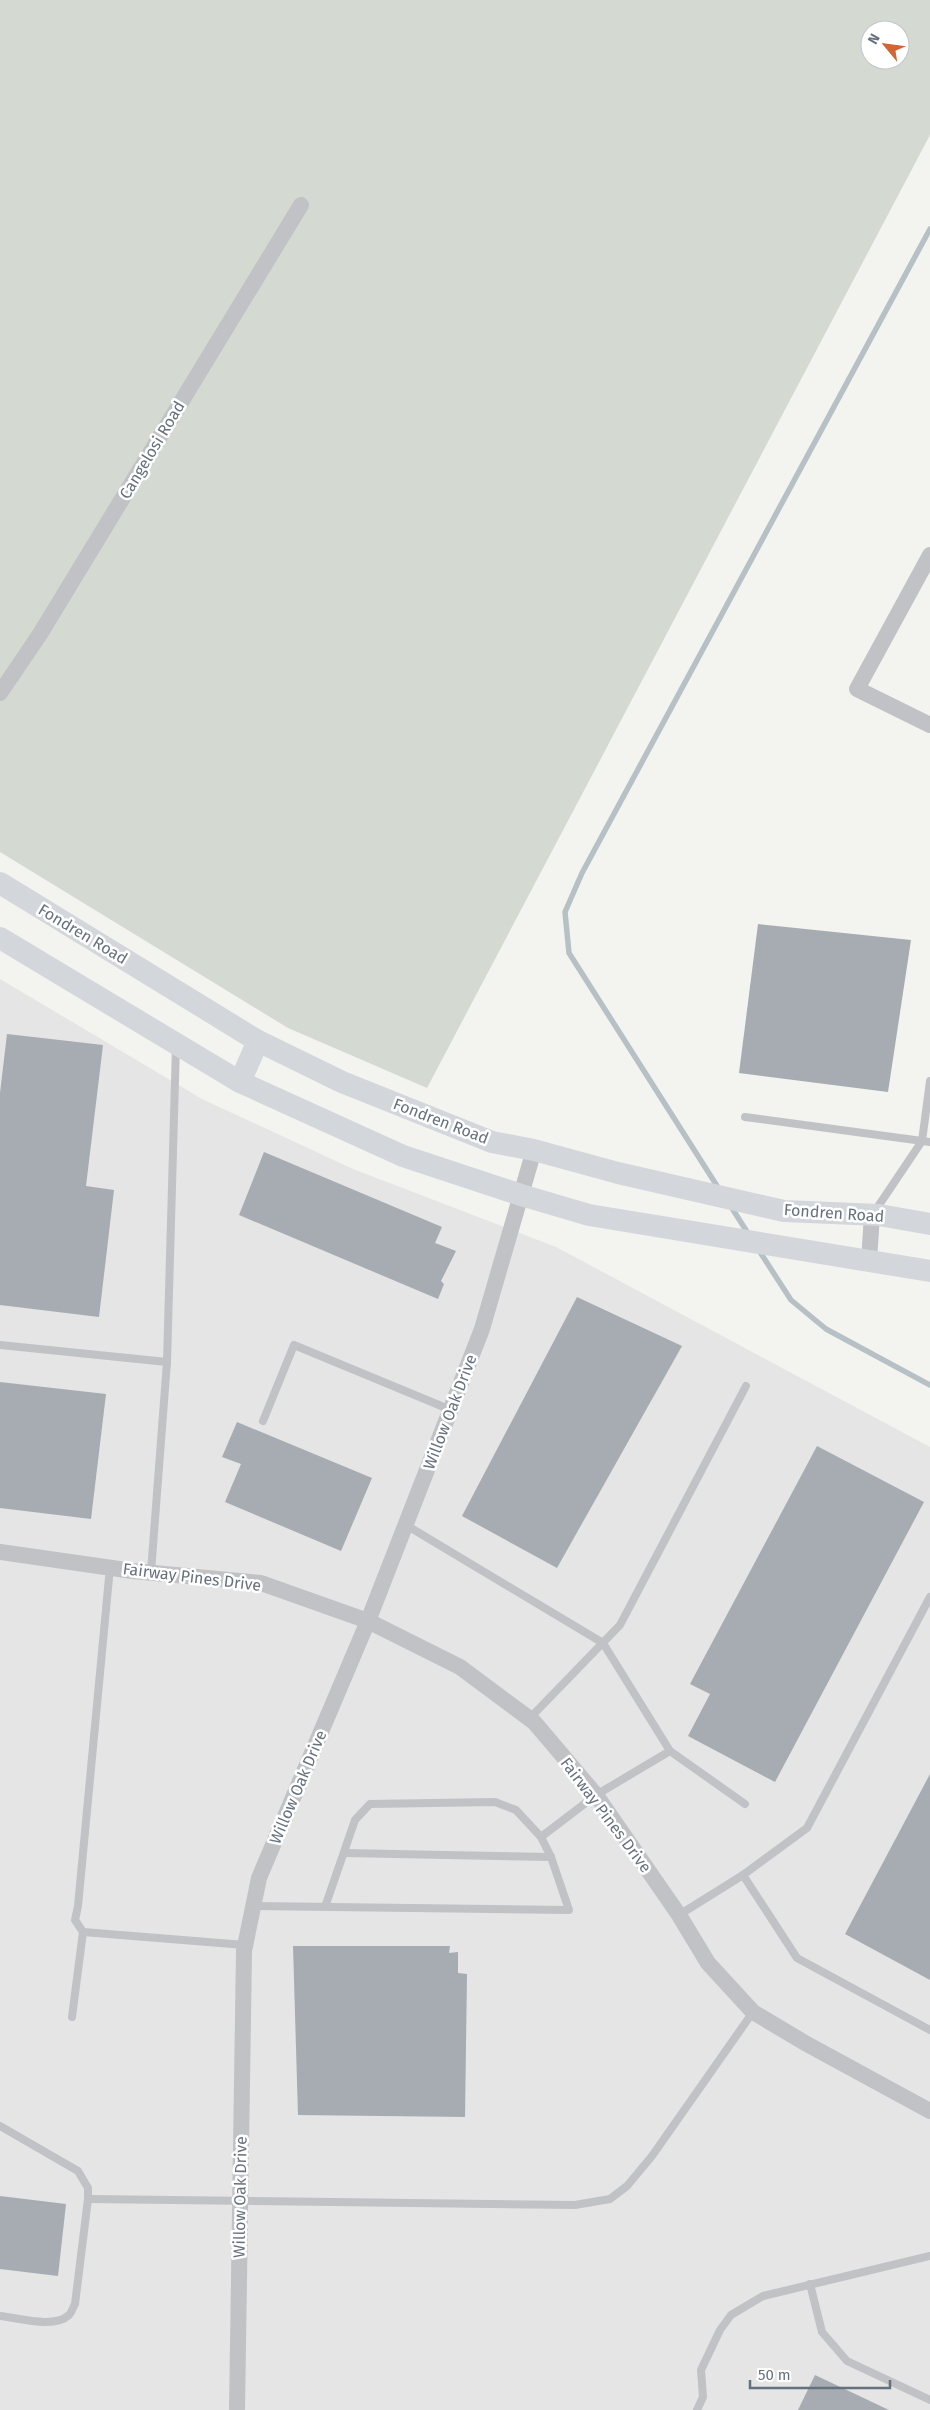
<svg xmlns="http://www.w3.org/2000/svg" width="930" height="2410" viewBox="0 0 930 2410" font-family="'Fira Sans',sans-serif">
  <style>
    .built { fill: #e4e5e4 }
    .green { fill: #d4dad2; fill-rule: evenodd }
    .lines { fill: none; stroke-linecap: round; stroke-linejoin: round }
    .stream { stroke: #b7c1c5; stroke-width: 5.5 }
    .building { fill: #a6acb2 }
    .service { stroke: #c0c2c5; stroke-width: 8 }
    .minor { stroke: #c0c2c5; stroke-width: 16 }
    .secondary { stroke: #d3d7db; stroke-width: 22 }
    .labels { text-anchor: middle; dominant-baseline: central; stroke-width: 5; stroke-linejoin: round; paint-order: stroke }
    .street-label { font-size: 16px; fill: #66717e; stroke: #fff }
  </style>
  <rect width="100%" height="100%" fill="#f3f4f0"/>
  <path class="built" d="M0 979 202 1099 353 1169 556 1247 930 1447V2410H0Z"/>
  <path class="green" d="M0 0H930V135L427 1088 288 1028 0 852ZM870 30H900V60H870Z"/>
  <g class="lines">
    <g class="stream">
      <path d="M719 1189 569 953 565 912 582 873 930 229"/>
      <path d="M730 1205 749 1235"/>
      <path d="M758 1249 791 1300 826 1329 930 1385"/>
    </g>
  </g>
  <g class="building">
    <path d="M758 924 911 940 888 1092 739 1073Z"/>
    <path d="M7 1034 103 1045 86 1186 114 1190 99 1317 0 1305V1093Z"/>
    <path d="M264 1152 442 1227 435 1243 456 1251 441 1281 444 1284 438 1299 239 1215Z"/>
    <path d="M577 1297 682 1346 557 1568 462 1516Z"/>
    <path d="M0 1382 106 1394 91 1519 0 1508Z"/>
    <path d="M237 1422 372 1478 341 1551 225 1502 241 1464 222 1457Z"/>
    <path d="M817 1446 924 1502 775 1782 688 1736 710 1694 690 1684Z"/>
    <path d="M930 1774V1980L845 1934Z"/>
    <path d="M293 1946H450L449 1953 458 1952V1973L467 1974 465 2117 298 2115Z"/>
    <path d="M0 2196 66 2204 58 2276 0 2269Z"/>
    <path d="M815 2375 889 2410H798Z"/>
  </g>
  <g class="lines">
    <g class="service">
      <path d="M745 1117 930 1142"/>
      <path d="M875 1211 922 1141 930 1081"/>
      <path d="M0 1345 167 1362 151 1572"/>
      <path d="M167 1362 176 1046"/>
      <path d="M263 1421 294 1345 451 1410"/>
      <path d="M406 1525 603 1643 670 1751 745 1804"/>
      <path d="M529 1719 620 1625 746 1386"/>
      <path d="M541 1837 596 1795 670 1751"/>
      <path d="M344 1853 551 1857"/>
      <path d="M743 1875 807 1828 930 1597"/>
      <path d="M253 1906 569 1910 551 1857 541 1837 516 1810 495 1802 370 1804 355 1820 325 1907"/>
      <path d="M679 1915 743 1875 797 1958 930 2030"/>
      <path d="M83 1932 245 1945"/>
      <path d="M72 2017 83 1932 75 1920 78 1906 110 1567"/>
      <path d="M0 2126 78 2171 88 2188V2199L75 2304C73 2307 72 2312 69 2315 54 2329 19 2318 0 2316"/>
      <path d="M88 2199 575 2205 610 2199 627 2186 652 2156 753 2012"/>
      <path d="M810 2284 822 2332 847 2361 930 2400"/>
      <path d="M697 2410 703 2397 701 2370 720 2330 731 2315 763 2296 930 2256"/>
    </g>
    <g class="minor">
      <path d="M930 555 857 689 930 725"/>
      <path d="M0 693 40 634 301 205"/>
      <path d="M869 1261 872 1215"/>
      <path d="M0 1552 133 1571 261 1583 368 1621 460 1667 534 1722 596 1795 679 1915 708 1963 753 2012 805 2043 930 2111"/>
      <path d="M237 2410 244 1951 259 1878 368 1621 482 1329 534 1150"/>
    </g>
    <g class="secondary">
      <path d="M0 883 258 1041 342 1082 492 1142 534 1150 618 1173 784 1211 879 1215 930 1224"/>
      <path d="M0 938 240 1082 403 1156 521 1195 589 1215 930 1271"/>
      <path d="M240 1082 258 1041"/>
    </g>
  </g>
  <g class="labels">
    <g class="street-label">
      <text transform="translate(152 450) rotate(-59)">Cangelosi Road</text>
      <text transform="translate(83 934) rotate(31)">Fondren Road</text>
      <text transform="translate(441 1121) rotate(21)">Fondren Road</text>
      <text transform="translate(834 1213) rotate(4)">Fondren Road</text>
      <text transform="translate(450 1412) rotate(-69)">Willow Oak Drive</text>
      <text transform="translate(192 1577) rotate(7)">Fairway Pines Drive</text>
      <text transform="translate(298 1787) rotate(-67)">Willow Oak Drive</text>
      <text transform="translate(606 1815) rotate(53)">Fairway Pines Drive</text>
      <text transform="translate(240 2197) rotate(-89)">Willow Oak Drive</text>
    </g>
  </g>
  <g transform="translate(885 45) rotate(299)"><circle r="24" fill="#ffffff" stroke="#c2c6cb"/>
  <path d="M0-4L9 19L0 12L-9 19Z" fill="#d16533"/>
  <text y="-8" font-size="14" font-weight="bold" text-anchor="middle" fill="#66717e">N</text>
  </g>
  <path d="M750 2380v8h140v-8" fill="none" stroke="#66717e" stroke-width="2.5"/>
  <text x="758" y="2380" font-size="15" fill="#66717e" stroke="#ffffff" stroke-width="4" paint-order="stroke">50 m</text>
</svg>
